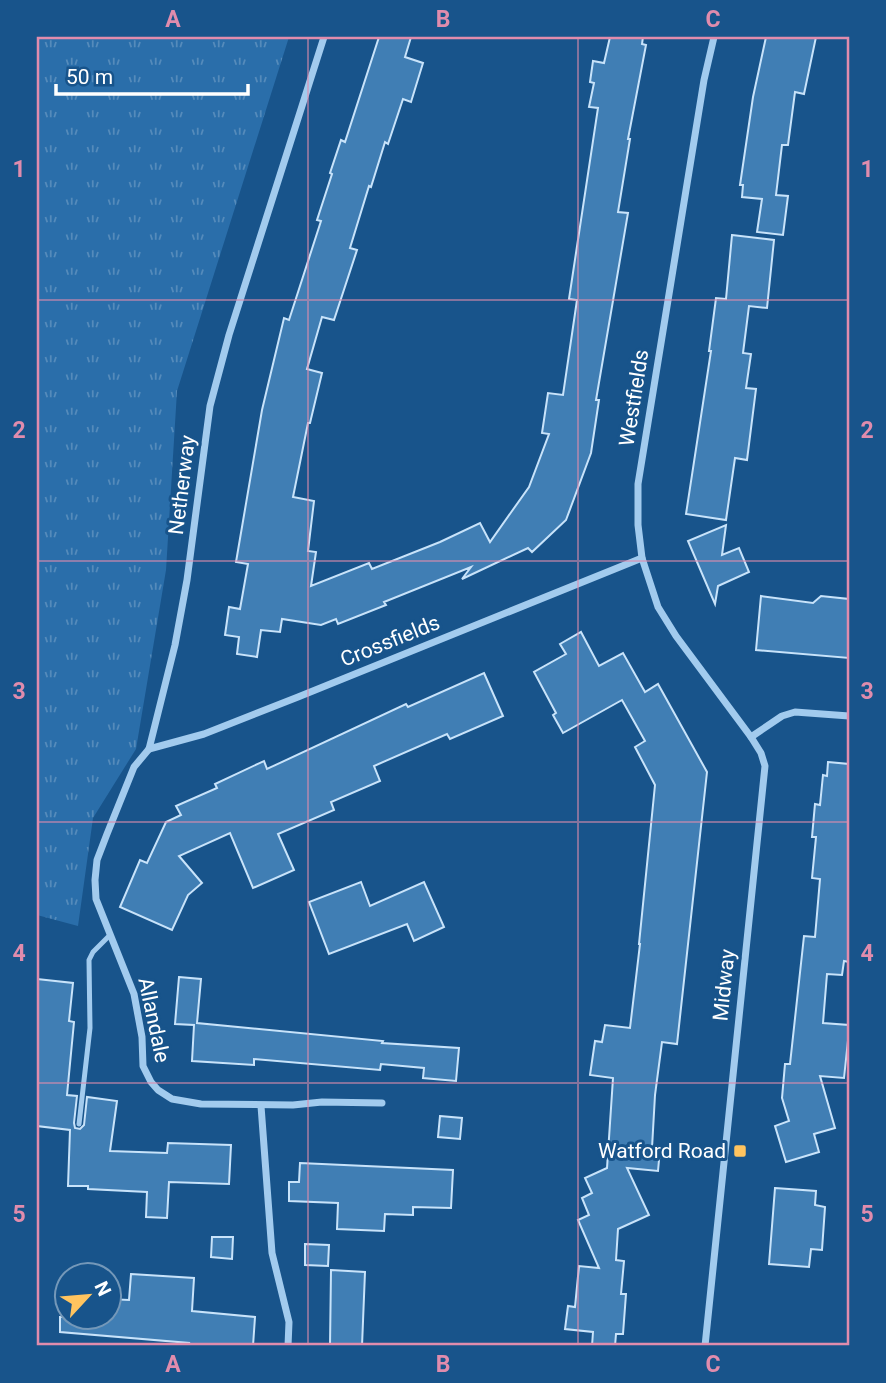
<svg xmlns="http://www.w3.org/2000/svg" width="886" height="1383" viewBox="0 0 886 1383" font-family="Roboto,sans-serif">
  <style>
    .grass { fill: url(#grass-tufts) }
    .building { fill: #407eb4; stroke: #c8e3fa; stroke-width: 2 }
    .lines { fill: none; stroke-linecap: round; stroke-linejoin: round }
    .service { stroke: #a2cbee; stroke-width: 5 }
    .minor { stroke: #a2cbee; stroke-width: 7 }
    .grid { fill: none; stroke: #e08cad; stroke-width: 2; stroke-opacity: 0.55 }
    .poi-dot { fill: #ffc45f; stroke: #18548b; stroke-width: 2.5 }
    .labels { text-anchor: middle; dominant-baseline: central; stroke-width: 6; stroke-linejoin: round; paint-order: stroke }
    .street-label { font-size: 21px; fill: #fff; stroke: #18548b }
    .poi-label { font-size: 21px; fill: #fff; stroke: #18548b; text-anchor: end }
    .neatline { fill: none; stroke: #e08cad; stroke-width: 2.5 }
    .grid-label { font-size: 23px; text-anchor: middle; font-weight: bold; fill: #e08cad }
  </style>
  <defs>
    <pattern id="grass-tufts" width="24" height="20" patternUnits="userSpaceOnUse" patternTransform="scale(1.75)"><rect width="24" height="20" fill="#2a6eaa"/><path d="M3 7l-1-3M5 7V3M7 7l1-3M15 17l-1-3M17 17v-4M19 17l1-3" fill="none" stroke="#558bbb"/></pattern>
  </defs>
  <rect width="100%" height="100%" fill="#18548b"/>
  <path class="grass" d="M37 37H289L177 391 166 570 136 749 93 818 78 926 37 915Z"/>
  <g class="building">
    <path d="M379 37H411L405 57 423 63 411 102 403 99 388 144 385 142 371 187 369 186 350 248 357 250 334 320 322 317 307 369 322 373 310 423H308L293 497 314 501 308 551 316 552 311 586 369 563 372 569 440 542 480 523 490 542 529 487 549 434 542 433 548 393 563 395 577 300 569 299 598 108 589 107 594 83 590 82 593 61 604 63 610 37H643L642 44 646 45 628 139H630L618 212 628 213 596 400H599L591 453 566 520 532 552 528 548 462 579 471 567 384 602 386 605 338 624 336 619 321 625 282 619 280 632 261 630 257 657 237 654 239 637 225 635 229 607 240 609 248 564 236 562 262 410 284 318 289 320 321 221 317 220 332 174 330 173 341 140 345 142Z"/>
    <path d="M766 37H816L804 94 795 92 788 145H782L776 195 788 196 783 235 757 232 762 199 742 197 743 185H740L753 97Z"/>
    <path d="M732 235 774 240 767 308 749 306 743 353 751 354 746 388 756 389 747 460 735 458 726 520 686 514 711 351H709L716 298 726 299Z"/>
    <path d="M726 525 722 555 739 548 749 572 718 586 715 604 688 541Z"/>
    <path d="M761 596 813 603 821 596 849 599V658L756 650Z"/>
    <path d="M581 632 599 666 623 653 645 692 658 684 707 772 677 1044 662 1042 655 1095 652 1148 660 1149 658 1171 627 1168 649 1215 618 1229 616 1260 624 1261 621 1294H626L623 1334H616L615 1346H592L593 1332 565 1329 568 1306 575 1307 579 1266 599 1268 578 1220 589 1215 582 1198 592 1193 585 1178 607 1168 613 1078 590 1075 595 1041 602 1042 605 1025 630 1028 640 944H639L655 785 635 747 645 741 622 700 563 733 553 715 556 713 534 672 566 654 560 644Z"/>
    <path d="M484 673 503 716 450 739 447 734 374 766 380 781 331 802 334 810 278 834 294 870 253 888 230 833 179 856 202 883 188 895 172 930 120 907 140 860 147 863 166 822 181 815 176 806 217 788 215 784 264 761 267 769 406 704 408 707Z"/>
    <path d="M828 762 849 764V962L844 961 842 975 827 974 823 1023 849 1025V1031L844 1078 820 1076 835 1128 814 1134 819 1152 786 1162 775 1126 789 1121 782 1098 785 1064H790L804 936 815 937 820 879 812 878 816 837H812L815 804 820 805 823 775 827 776Z"/>
    <path d="M361 882 370 906 424 882 444 927 414 941 407 924 329 954 309 902Z"/>
    <path d="M179 977 201 979 197 1023 383 1041 382 1043 459 1048 456 1081 423 1078 424 1068 381 1064 380 1070 254 1059V1065L192 1061 194 1025 175 1024Z"/>
    <path d="M37 979 73 983 69 1021 74 1022 67 1095 77 1096 74 1123 75 1128 80 1129 84 1125 87 1097 117 1101 110 1151 167 1153 168 1143 231 1145 229 1184 169 1182 167 1218 146 1217 147 1192 88 1189V1186H68L70 1130 37 1126Z"/>
    <path d="M440 1116 462 1118 460 1139 438 1137Z"/>
    <path d="M300 1163 453 1170 451 1208 413 1207V1215L385 1214 384 1231 337 1229 338 1203 289 1201V1182H299Z"/>
    <path d="M775 1188 816 1191 815 1205 825 1207 822 1250 811 1249 809 1267 769 1264Z"/>
    <path d="M212 1237H233L232 1259 211 1257Z"/>
    <path d="M305 1244 329 1245 328 1266 305 1265Z"/>
    <path d="M331 1270 365 1272 362 1346H330Z"/>
    <path d="M131 1274 194 1278 192 1311 255 1317 253 1346H188L189 1343 60 1332V1317H108V1299L129 1300Z"/>
  </g>
  <g class="lines">
    <path class="service" d="M79 1124 90 1028 89 960 93 952 109 936"/>
    <g class="minor">
      <path d="M324 37 229 335 210 406 187 580 175 645 149 749 134 767 107 834 97 860 95 880 96 899 134 994 142 1037 143 1066 151 1082 158 1090 172 1099 201 1104 293 1105 322 1102 382 1103"/>
      <path d="M751 737 782 716 795 712 849 716"/>
      <path d="M149 749 204 734 298 697 642 558"/>
      <path d="M261 1106 272 1253 289 1322 288 1346"/>
      <path d="M705 1346 765 766 761 753 751 737 676 636 658 607 642 558 638 525V484L704 80 714 37"/>
    </g>
  </g>
  <path class="grid" d="M308 37V1346M578 37V1346M37 300H849M37 561H849M37 822H849M37 1083H849"/>
  <rect class="poi-dot" x="733" y="1144" width="14" height="14" rx="3.5"/>
  <g class="labels">
    <g class="street-label">
      <text transform="translate(634 398) rotate(-81)">Westfields</text>
      <text transform="translate(182 485) rotate(-83)">Netherway</text>
      <text transform="translate(390 641) rotate(-22)">Crossfields</text>
      <text transform="translate(724 985) rotate(-84)">Midway</text>
      <text transform="translate(154 1020) rotate(78)">Allandale</text>
    </g>
    <g class="poi-label">
      <text x="726" y="1151">Watford Road</text>
    </g>
  </g>
  <rect width="886" height="1383" fill="none" stroke="#18548b" stroke-width="77"/>
  <g transform="translate(88 1296) rotate(64)"><circle r="33" fill="#18548b" stroke="#7498b9" stroke-width="2"/>
  <path d="M0-5L12 26L0 18L-12 26Z" fill="#ffc45f"/>
  <text y="-10" font-size="19" font-weight="bold" text-anchor="middle" fill="#ffffff">N</text>
  </g>
  <path d="M56 84v10h192v-10" fill="none" stroke="#ffffff" stroke-width="3.5"/>
  <text x="66" y="84" font-size="21" fill="#ffffff" stroke="#18548b" stroke-width="5" paint-order="stroke">50 m</text>
  <rect x="38" y="38" width="810" height="1306" class="neatline"/>
  <g class="grid-label">
    <text x="173" y="27">A</text>
    <text x="443" y="27">B</text>
    <text x="713" y="27">C</text>
    <text x="19" y="177">1</text>
    <text x="867" y="177">1</text>
    <text x="19" y="438">2</text>
    <text x="867" y="438">2</text>
    <text x="19" y="699">3</text>
    <text x="867" y="699">3</text>
    <text x="19" y="961">4</text>
    <text x="867" y="961">4</text>
    <text x="19" y="1222">5</text>
    <text x="867" y="1222">5</text>
    <text x="173" y="1372">A</text>
    <text x="443" y="1372">B</text>
    <text x="713" y="1372">C</text>
  </g>
</svg>
